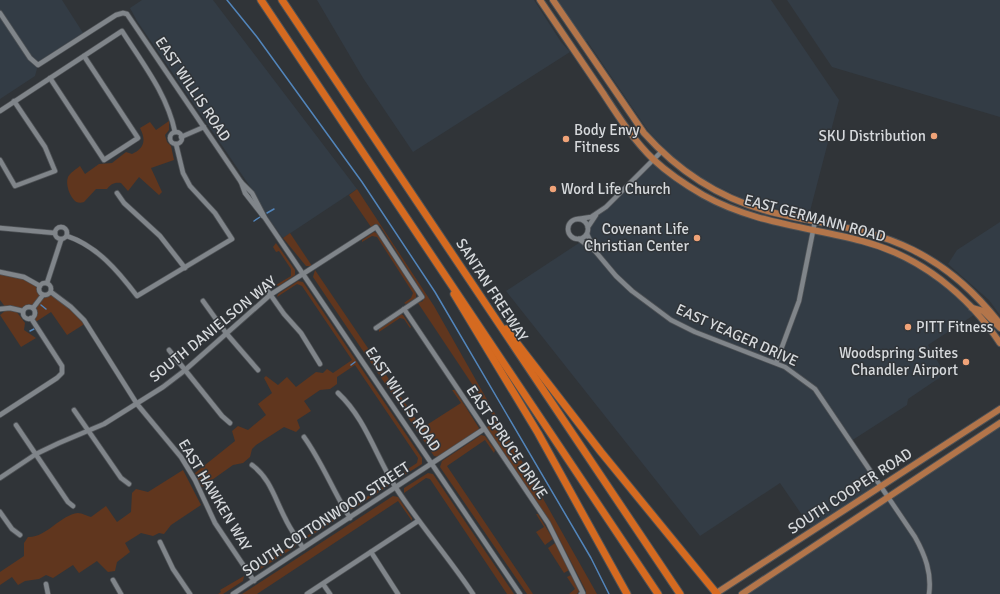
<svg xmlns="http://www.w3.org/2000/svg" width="1000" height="594" viewBox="0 0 1000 594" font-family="Signika,sans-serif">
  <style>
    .built { fill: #333c45 }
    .green { fill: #60361e }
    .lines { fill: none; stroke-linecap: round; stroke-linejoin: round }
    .stream { stroke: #5285bb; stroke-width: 1.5 }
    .minor-casing { stroke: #4d5155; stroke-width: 6 }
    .major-casing { stroke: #4d5155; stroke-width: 8 }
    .highway-casing { stroke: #4d5155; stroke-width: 9 }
    .minor { stroke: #80858a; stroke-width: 4.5 }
    .major { stroke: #b3754a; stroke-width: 6 }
    .highway { stroke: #d56a20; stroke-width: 7 }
    .poi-dot { fill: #f0a378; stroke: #303438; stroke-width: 1.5 }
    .labels { text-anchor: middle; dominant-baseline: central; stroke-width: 3; stroke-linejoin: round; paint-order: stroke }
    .street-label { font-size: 15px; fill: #d6d9dc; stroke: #303438 }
    .poi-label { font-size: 15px; fill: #d6d9dc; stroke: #303438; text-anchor: start }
  </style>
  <rect width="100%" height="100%" fill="#303438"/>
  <g class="built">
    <path d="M0 0H62L85 36 38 65 35 76 0 99Z"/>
    <path d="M142 0H213L357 189 283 238 271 222 251 188 137 21 130 8Z"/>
    <path d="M317 0H534L561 42 570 52 413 152 363 78Z"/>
    <path d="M553 0H771L839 100 809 215 769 207 746 200 706 181 674 158 649 132 587 41 582 43Z"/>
    <path d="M787 0H1000V117L832 67Z"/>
    <path d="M654 160 670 173 731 209 863 241 923 267 977 313 928 345 945 374 908 399 907 405 851 441 880 487 813 531 780 483 700 536 506 291 582 241 592 249 587 234 588 227 593 219Z"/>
    <path d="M1000 222V315L989 300 948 264 957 250Z"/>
    <path d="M1000 423V594H750L748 590Z"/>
  </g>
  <g class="green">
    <path d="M169 121V130L165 135 167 142 171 146 174 160 151 168 162 192 159 195 139 177 128 191 121 183C114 182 111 184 107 189H96L84 202C81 203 77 203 75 201 70 197 65 184 68 177 70 173 76 169 80 166L85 174 99 164 112 163 126 152 132 154C145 148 146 140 140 128L150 122 156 130Z"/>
    <path d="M357 189 434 306 597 594H586V591L550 521 486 428 496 420 418 303 423 301 424 295 380 226 375 224 371 227 349 195Z"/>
    <path d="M374 232 377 233 416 293V298L406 304 404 303 411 298 413 293 377 237 372 236 362 242V240Z"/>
    <path d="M290 233 312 266H306L283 238Z"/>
    <path d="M276 243 295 270V275L279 286 276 285 291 276V269L279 251 276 252 273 247Z"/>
    <path d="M315 270 422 428 461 403 452 390H455L479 428 478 431 439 457 434 456 313 277Z"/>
    <path d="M0 272 24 277 40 288 43 295H46L51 292 86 323 67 335 51 312 34 323 33 317 35 312 31 307H27L23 311 6 308 0 300Z"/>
    <path d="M298 281 303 282 422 458V464L398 479 394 478 417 463 418 458 355 365 337 377V384L330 389 320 390 304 401 311 411 297 420 300 428 296 432 284 427 256 445 252 449 250 457 243 463 233 465 202 487 195 473 235 441 232 431 238 426 248 430 266 415 258 404 272 393 264 378 266 376 278 385 287 377 296 387 316 372 323 373 327 369 333 373 352 360 302 286 297 284 277 297 278 294Z"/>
    <path d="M5 311H16L25 323 24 330 36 338 21 347 0 315Z"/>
    <path d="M401 314 403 315 411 327 410 328 404 319 400 318 379 332V329Z"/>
    <path d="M481 435 485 436 495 450 494 453 485 440 447 466 533 594H527L440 467 442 461Z"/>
    <path d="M183 470 201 505 171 525 164 534 159 533 153 536 141 533 125 543 130 552 117 562 115 571 108 572 97 561 79 573 73 565 53 578 46 575 39 579 25 581 18 585 12 577 0 585V572L24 556V543L28 537C46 538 60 515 78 513 82 513 87 516 91 517L106 506 117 522 131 512 132 493 136 489 148 492Z"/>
    <path d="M428 473 433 474 514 594H507L430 479 426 478 404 493V488Z"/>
    <path d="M388 483V486L353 509H348Z"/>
    <path d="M393 496 398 497 412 518V521L398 501 257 594H242Z"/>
    <path d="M342 513 340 517 306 539H302L319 528 318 526 322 523 323 524Z"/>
    <path d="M536 514H538L553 539 545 545 536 532 544 527Z"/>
    <path d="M296 543 295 547 256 572 252 571Z"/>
    <path d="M555 543 569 570 564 573 548 548Z"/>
    <path d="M571 575 579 591 577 594H569L575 589 567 577Z"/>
    <path d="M244 576 243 581 223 594H218L221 592 220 590Z"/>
  </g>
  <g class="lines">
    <g class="stream">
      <path d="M227 0 257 37 362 182 435 292 591 558 609 594"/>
      <path d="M267 213 274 209"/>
      <path d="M254 221 260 217"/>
      <path d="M41 305 46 309"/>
      <path d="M30 331 34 329"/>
      <path d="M351 365 355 362"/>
    </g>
    <defs>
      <g id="minor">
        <path d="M0 13 30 58 38 65 116 15 123 13 127 14 241 182 245 193 263 216"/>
        <path d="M50 78 104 160 138 138 84 56"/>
        <path d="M0 111 122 31C143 64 167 94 175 132"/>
        <circle cx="176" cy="138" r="6"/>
        <path d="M181 137 204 127"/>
        <path d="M0 160 15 186 55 171 45 147 14 101"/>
        <path d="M241 182 252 193 265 218 520 594"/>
        <path d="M117 193 124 203 160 236 185 268"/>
        <path d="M578 219 591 217 606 207 661 152"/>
        <circle cx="578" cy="229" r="10"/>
        <circle cx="61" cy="233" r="6"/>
        <path d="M588 227 596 215"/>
        <path d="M0 228 55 233"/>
        <path d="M587 234 595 251"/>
        <path d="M67 236C97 246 118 271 137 296L232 239 215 213 190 186 183 173 176 144"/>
        <path d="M579 239 595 251 616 276 632 291 671 320 695 332 785 367 815 389 915 537C925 555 932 573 929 594"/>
        <path d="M0 272 24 277 40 286"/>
        <circle cx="45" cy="289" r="6"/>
        <path d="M47 283 61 240"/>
        <path d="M265 287 284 314 301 333 320 364"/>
        <path d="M51 292 71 307 84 320 137 404 181 457 195 480 215 523 254 581"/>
        <path d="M203 301 226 333 258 370"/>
        <circle cx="29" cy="313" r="6"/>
        <path d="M33 308 43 295"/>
        <path d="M0 309 10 308 23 311"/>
        <path d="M404 309 548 523 583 593 581 594"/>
        <path d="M169 350 222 416 230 423"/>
        <path d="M776 363 799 301 815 221"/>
        <path d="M338 393C366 419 376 457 396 488 420 525 449 558 473 594"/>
        <path d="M74 410 121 478 129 484"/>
        <path d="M0 415 57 378 62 373V366L31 318"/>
        <path d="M16 425 68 502 73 506"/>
        <path d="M304 437C322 462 333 491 350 518"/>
        <path d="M252 465C270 478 275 499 285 518 290 529 297 538 303 548"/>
        <path d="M0 478 36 454 59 443 104 424 163 387 184 371 270 295 376 227 422 297 376 328"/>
        <path d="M0 512 12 529 20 535"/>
        <path d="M160 542 173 569 190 594"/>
        <path d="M371 552 398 594"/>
        <path d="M113 580 121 594"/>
        <path d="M46 584 48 594"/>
        <path d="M323 584 330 594"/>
        <path d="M233 594 484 429"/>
        <path d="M307 594 418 521"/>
      </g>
      <g id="major">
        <path d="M540 0C561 31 582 62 603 93 618 116 634 141 654 160 669 174 686 185 703 195 753 223 808 227 862 241 920 256 968 295 1000 343"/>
        <path d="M553 0 644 133C678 171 721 199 771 212 819 224 868 227 913 250 947 267 977 294 1000 324"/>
        <path d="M972 308 983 311 1000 328"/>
        <path d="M715 594 1000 409"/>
        <path d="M742 594 1000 423"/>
      </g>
      <g id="highway">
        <path d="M261 0 658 594"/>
        <path d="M282 0 680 594"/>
        <path d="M454 294 538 433 627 594"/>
        <path d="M506 329 601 452 717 594"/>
      </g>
    </defs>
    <use href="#minor" class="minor-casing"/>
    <use href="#major" class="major-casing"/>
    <use href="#highway" class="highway-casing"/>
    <use href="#minor" class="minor"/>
    <use href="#major" class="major"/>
    <use href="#highway" class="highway"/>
  </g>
  <g class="poi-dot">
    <circle cx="934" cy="136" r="4"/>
    <circle cx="566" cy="139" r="4"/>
    <circle cx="553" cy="189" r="4"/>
    <circle cx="697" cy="238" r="4"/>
    <circle cx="908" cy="327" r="4"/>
    <circle cx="966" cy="362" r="4"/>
  </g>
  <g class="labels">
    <g class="street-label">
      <text transform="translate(193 89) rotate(56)">EAST WILLIS ROAD</text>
      <text transform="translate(815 218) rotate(15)">EAST GERMANN ROAD</text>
      <text transform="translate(492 290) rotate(57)">SANTAN FREEWAY</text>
      <text transform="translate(213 329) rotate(-39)">SOUTH DANIELSON WAY</text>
      <text transform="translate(737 335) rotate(24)">EAST YEAGER DRIVE</text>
      <text transform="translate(403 399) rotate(56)">EAST WILLIS ROAD</text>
      <text transform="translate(507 442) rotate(56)">EAST SPRUCE DRIVE</text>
      <text transform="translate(850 491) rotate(-33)">SOUTH COOPER ROAD</text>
      <text transform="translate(215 495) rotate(59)">EAST HAWKEN WAY</text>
      <text transform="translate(326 519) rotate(-33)">SOUTH COTTONWOOD STREET</text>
    </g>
    <g class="poi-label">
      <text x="574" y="130">Body Envy<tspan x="574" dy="17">Fitness</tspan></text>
      <text x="926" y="136" text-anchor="end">SKU Distribution</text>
      <text x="561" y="189">Word Life Church</text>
      <text x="689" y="229" text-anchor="end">Covenant Life<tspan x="689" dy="17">Christian Center</tspan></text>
      <text x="916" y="327">PITT Fitness</text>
      <text x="958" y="353" text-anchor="end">Woodspring Suites<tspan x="958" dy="17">Chandler Airport</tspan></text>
    </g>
  </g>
</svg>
